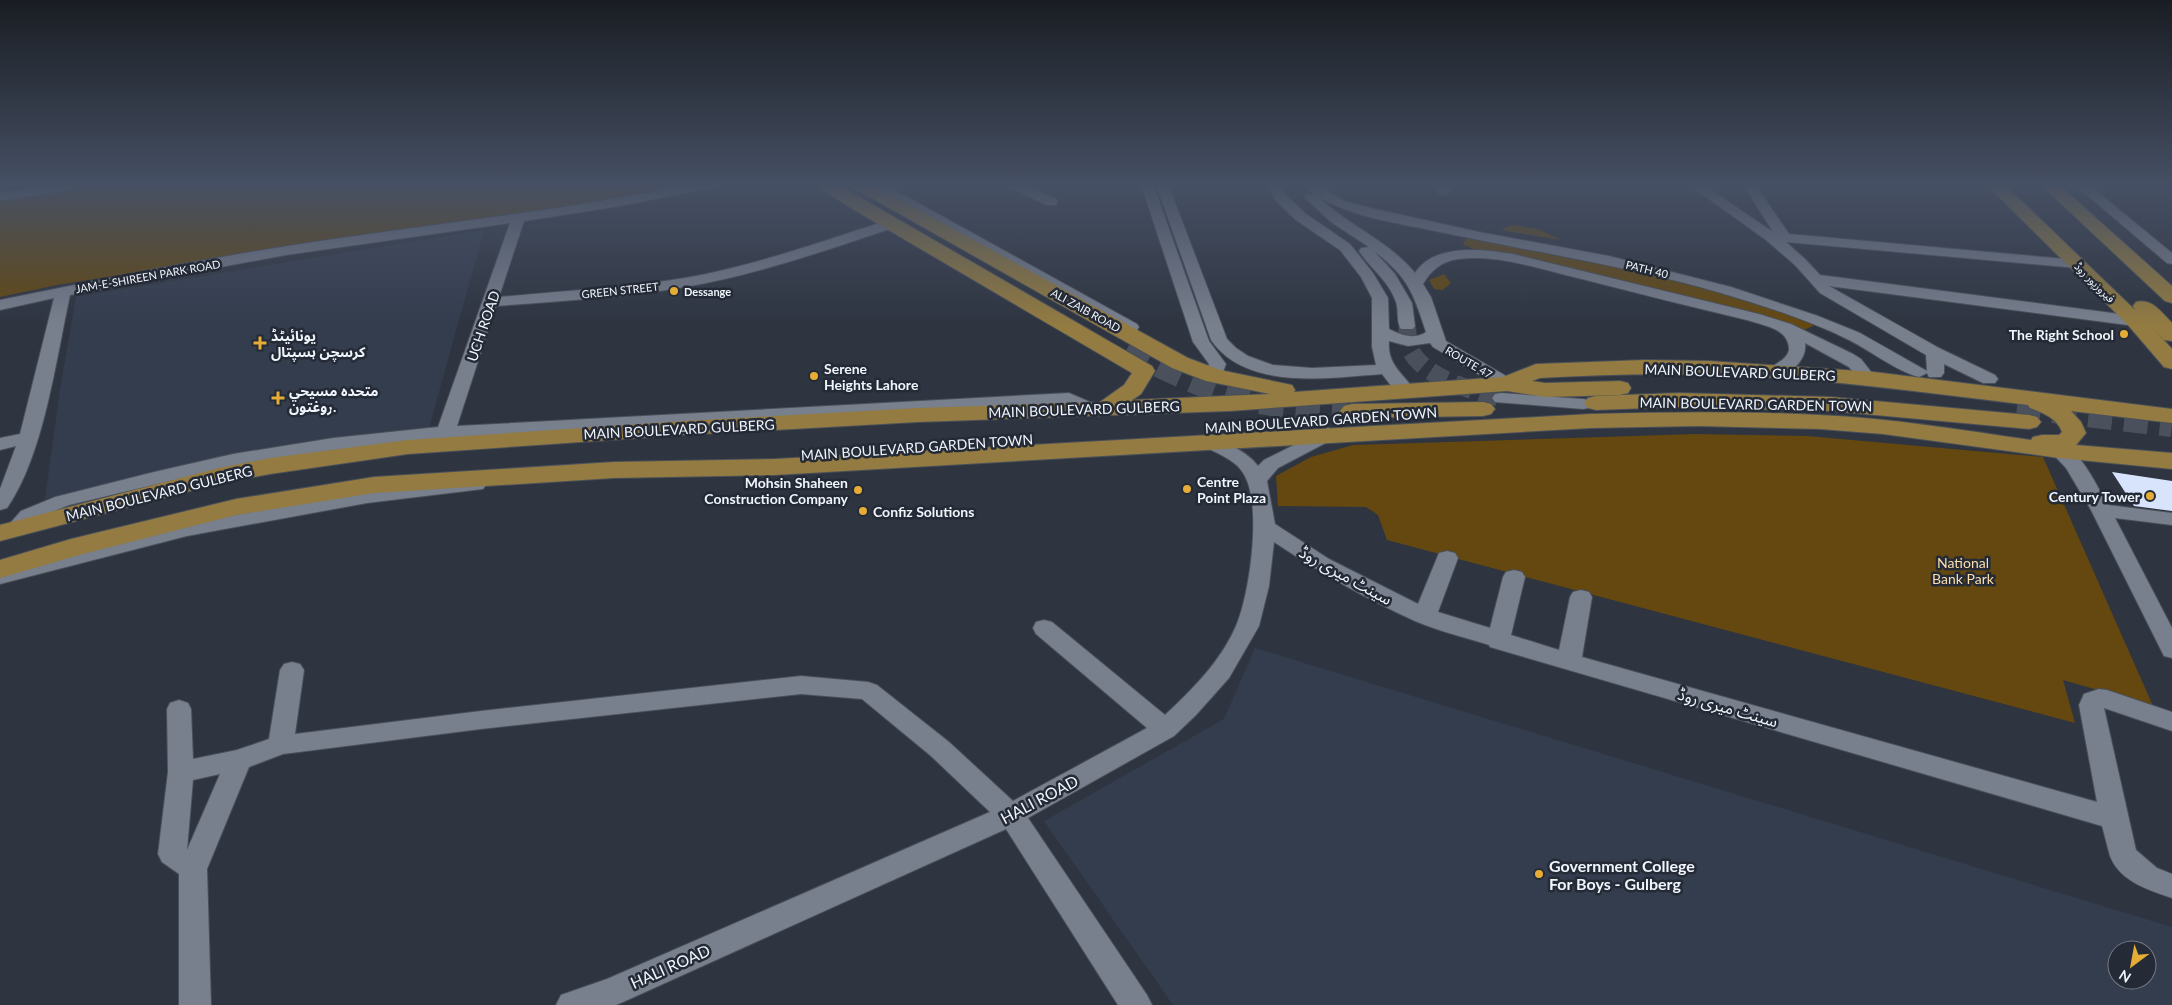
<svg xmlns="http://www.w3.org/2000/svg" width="2172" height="1005" viewBox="0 0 2172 1005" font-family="Lato,'Noto Sans Arabic',sans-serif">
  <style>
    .built { fill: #343d4e; fill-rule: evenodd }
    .green { fill: #644810 }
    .building { fill: #d7e4fc }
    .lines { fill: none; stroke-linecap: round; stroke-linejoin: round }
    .minor-tunnel { stroke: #4b515c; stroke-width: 18; stroke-dasharray: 18 9; stroke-linecap: butt }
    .major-tunnel { stroke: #4b515c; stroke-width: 24; stroke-dasharray: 24 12; stroke-linecap: butt }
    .minor-casing { stroke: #4a5059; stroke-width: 2 }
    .major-casing { stroke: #4a5059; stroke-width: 2 }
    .minor { fill: #787f8d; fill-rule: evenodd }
    .major { fill: #937b41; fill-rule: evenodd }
    .poi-dot { fill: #e6ad36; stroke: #242a36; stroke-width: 2 }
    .labels { text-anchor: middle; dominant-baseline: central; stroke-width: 5; stroke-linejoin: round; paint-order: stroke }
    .far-street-label { font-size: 11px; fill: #f0f5fc; stroke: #242a36 }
    .far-poi-label { font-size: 11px; font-weight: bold; fill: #f0f5fc; stroke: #242a36; text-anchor: start }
    .street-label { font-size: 14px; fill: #f0f5fc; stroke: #242a36 }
    .poi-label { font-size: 14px; font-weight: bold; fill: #f0f5fc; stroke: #242a36; text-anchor: start }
    .park-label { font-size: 14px; fill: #faddac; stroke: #242a36 }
    .near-street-label { font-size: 16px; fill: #f0f5fc; stroke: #242a36 }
    .near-poi-label { font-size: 16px; font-weight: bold; fill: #f0f5fc; stroke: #242a36; text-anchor: start }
  </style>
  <rect width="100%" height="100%" fill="#2e3440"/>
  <g class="built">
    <path d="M484 230 428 432 194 464 45 499 60 389 76 297Z"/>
    <path d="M1255 648 2172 927V1005H1173L1044 821 1224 719ZM2117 950H2147V980H2117Z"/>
  </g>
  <g class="green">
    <path d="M104 184H699L492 220 324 242 57 285 0 297V201Z"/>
    <path d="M1514 225 1538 229 1561 240 1506 231 1502 228Z"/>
    <path d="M1479 236 1609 260 1812 319 1813 326 1806 329H1799L1484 253 1464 245 1463 243 1466 239Z"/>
    <path d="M1444 274 1451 283 1443 290 1434 289 1429 280Z"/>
    <path d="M1696 434 1807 436 2043 457 2153 706 2063 680 2075 723 1387 540 1378 515 1366 507 1278 506 1276 476 1311 457 1353 445Z"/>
  </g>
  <path class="building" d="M2112 472 2172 481V511L2134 506Z"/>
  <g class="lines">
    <path class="minor-tunnel" d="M1407 326C1408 335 1407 345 1412 353 1428 379 1473 391 1501 398"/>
    <g class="major-tunnel">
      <path d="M1127 349C1171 372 1217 395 1266 403 1293 408 1320 408 1347 410"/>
      <path d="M2017 407 2172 425"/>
    </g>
    <defs>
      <g id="minor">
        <path d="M58 184H88L82 188 0 201V193Z"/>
        <path d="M693 184H717L716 187 615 207 524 221 499 297C561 291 624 288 685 278 754 266 820 242 886 221H896L898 224 896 227C826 250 757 275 685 287 622 298 559 301 496 306L457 426 1069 393 1097 405 1100 409 1097 413 1091 414 1085 413 1066 403 931 409 446 438 333 450 233 466 69 505 35 519 21 535 14 536 7 535 4 530 21 511 55 497 154 472 233 454 333 438 438 427 510 223 286 255 70 295C56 359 44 455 7 508L0 510V489L16 446 0 450V438L20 434 54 298 0 310V300C108 278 217 256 327 240 449 222 572 209 693 184Z"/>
        <path d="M869 184H884L1137 324 1139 327 1137 330H1125L870 187Z"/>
        <path d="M1008 184H1024L1056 199 1058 202 1056 205H1046L1009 187Z"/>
        <path d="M1141 184H1153L1209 341 1226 364 1220 380H1208L1205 376 1209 364 1193 342Z"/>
        <path d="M1156 184H1168L1227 339 1236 348 1248 356 1273 365 1312 368 1376 365 1372 347V298L1361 277 1340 250 1296 220 1276 201 1266 184H1278L1286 195 1306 214 1350 244 1373 273 1388 298 1389 329C1401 335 1414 340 1426 332 1413 292 1408 277 1374 251L1395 274 1412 303 1415 326 1413 329H1401C1396 322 1399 311 1396 302 1389 281 1371 269 1359 251L1361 248 1369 247 1331 222 1304 197 1306 194H1314L1301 184H1316L1345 201 1375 209 1479 232 1609 256 1731 287 1818 316 1860 333 1927 371 1926 355 1820 293 1795 265 1766 240 1688 184H1702L1773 232 1743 184H1755L1789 234 2077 260 2082 261 2084 264 2082 267 2077 268 1786 242 1805 259 1820 275 2135 316 2141 318 2143 321 2141 324 2135 326 1829 286 1939 348 1995 375 1998 379 1995 383H1983L1944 364V373L1941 377H1929L1927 373 1919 377C1896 371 1871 351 1849 340 1809 320 1764 306 1721 293 1629 266 1534 252 1440 232 1399 223 1353 218 1317 196 1347 225 1388 240 1415 273 1434 243 1483 249 1513 254L1759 314 1791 324 1853 354 1861 359 1876 378 1873 382H1861L1849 367 1805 343C1808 361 1786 380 1769 376L1766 372C1773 363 1786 362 1789 350 1789 328 1764 326 1747 320 1692 307 1637 293 1582 279 1542 270 1500 254 1459 259 1442 261 1431 270 1423 284L1431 297 1446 341 1513 380 1516 384 1513 388 1507 389 1501 388 1433 347 1430 343 1408 346 1389 341C1387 365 1403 373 1415 391L1412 395C1398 398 1390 384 1382 374 1329 378 1246 391 1211 340Z"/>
        <path d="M1430 184H1444L1451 191 1444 195 1439 194Z"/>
        <path d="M2074 184H2088L2172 253V264L2167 263Z"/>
        <path d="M1501 393 1583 399 1589 400 1592 404 1589 408 1583 409 1495 402 1492 398 1495 394Z"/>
        <path d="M1328 428 1335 430 1337 434 1335 438 1278 468 1267 481 1275 524 1329 559 1418 604 1439 553 1447 551 1455 553 1458 558 1438 612 1490 628 1503 577 1506 572 1514 570 1522 572 1525 577 1511 635 1559 650 1570 597 1573 592 1581 590 1589 592 1592 597 1582 657 2097 802 2079 705 2084 694 2099 689 2107 690 2172 712V731L2104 708 2136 850 2157 868 2172 874V898C2149 890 2120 882 2110 856 2107 846 2105 836 2102 826L1490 647 1489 645C1464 637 1438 631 1415 621 1366 599 1319 572 1274 542L1269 586 1259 626 1229 678 1196 715 1174 736 1028 818 1147 995 1152 1005H1118L1006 829 623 1002 616 1005H556L561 995 607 979 990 812 931 756 862 699 801 694 481 729 283 754 249 767 207 869 211 1005H179V874L162 862 158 854 168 772 167 709 170 703 179 700 188 703 191 709 193 759 237 750 269 739 280 670 284 664 292 662 300 664 304 670 295 734 481 711 801 676 868 682 877 685 949 742 1013 801 1147 728 1036 634 1033 628 1036 622 1044 620 1052 622 1165 715C1192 690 1221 661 1236 626 1250 594 1264 498 1241 470 1233 459 1215 452 1202 446L1200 442 1202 438C1217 434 1250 454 1258 466L1264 460ZM220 774 187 850 193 780Z"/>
        <path d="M2059 445C2083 451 2096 486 2108 505L2172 513V525L2115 518 2172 628V658L2164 656 2091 510 2066 468 2050 451 2052 447Z"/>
        <path d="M476 479 483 481 486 485 483 489 367 503 187 536 0 584V570L187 524 367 491Z"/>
      </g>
      <g id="major">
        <path d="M817 184H837L1152 366 1155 371 1141 394 1132 400 1270 394 1206 381 1172 368 854 188 852 184H872L1188 358 1220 370 1292 385 1295 390 1294 392 1503 377 1536 364 1644 360 1709 361 1874 372 2172 409V423L2071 411 2081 422 2086 433 2076 445 2172 453V469L2059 458 1883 434 1820 429 1698 426 1591 428 775 475 614 478 374 493 236 515 79 555 0 578V560L71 539 236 499 374 477 614 462 775 459 1591 414C1667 412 1743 411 1819 415 1890 418 1961 430 2031 440L2033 437 2042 435H2059L2062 432C2057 418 2043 413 2030 408L2028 405C1921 392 1814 377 1707 375 1651 373 1596 375 1540 378L1532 381 1545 383 1620 381 1628 383 1631 388 1628 393 1620 395 1545 397 1507 391 1230 411 918 422 684 435 408 454 270 474 221 483 0 541V525L219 468 270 458 408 440 684 421 918 408 1100 402 1124 385 1132 373 851 208 819 188Z"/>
        <path d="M1986 184H2004L2135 310 2133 306 2136 302C2152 298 2161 312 2172 323V341L2164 340 2150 325 2172 349V369L2164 367 2128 325Z"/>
        <path d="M2040 184H2058L2172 286V303L2165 301Z"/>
        <path d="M1679 393 1831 397 2029 415 2037 417 2041 422 2037 427 2029 429 1831 411 1679 407 1596 410 1588 408 1584 403 1588 398 1596 396Z"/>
        <path d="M1483 402 1491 404 1495 409 1491 414 1483 416 1352 418 1344 416 1340 411 1344 406 1352 404Z"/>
      </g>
    </defs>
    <use href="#minor" class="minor-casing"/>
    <use href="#major" class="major-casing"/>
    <use href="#minor" class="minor"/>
    <use href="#major" class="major"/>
  </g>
  <linearGradient id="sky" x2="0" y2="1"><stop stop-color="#191d23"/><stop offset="0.57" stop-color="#465064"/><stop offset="1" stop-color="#465064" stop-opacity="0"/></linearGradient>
  <rect width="2172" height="325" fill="url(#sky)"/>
  <g class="poi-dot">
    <circle cx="674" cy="291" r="5"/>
    <circle cx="2124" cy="334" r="5"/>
    <path d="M257.5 335.5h5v5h5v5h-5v5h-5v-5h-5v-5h5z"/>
    <circle cx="814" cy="376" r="5"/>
    <path d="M275.5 390.5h5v5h5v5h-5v5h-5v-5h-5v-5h5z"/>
    <circle cx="1187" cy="489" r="5"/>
    <circle cx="858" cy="490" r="5"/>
    <circle cx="2150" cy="496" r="5"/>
    <circle cx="863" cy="511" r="5"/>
    <circle cx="1539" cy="874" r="5"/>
  </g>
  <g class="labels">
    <g class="far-street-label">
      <text transform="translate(1647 269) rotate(14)">PATH 40</text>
      <text transform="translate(148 276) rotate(-10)">JAM-E-SHIREEN PARK ROAD</text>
      <text transform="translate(2095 282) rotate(45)">فیروزپور روڈ</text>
      <text transform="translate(620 290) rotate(-6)">GREEN STREET</text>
      <text transform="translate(1086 310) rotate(29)">ALI ZAIB ROAD</text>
      <text transform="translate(1469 362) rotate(30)">ROUTE 47</text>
    </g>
    <g class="far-poi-label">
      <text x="684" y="291">Dessange</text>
    </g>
    <g class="street-label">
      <text transform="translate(483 326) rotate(-71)">UCH ROAD</text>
      <text transform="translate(1740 372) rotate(2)">MAIN BOULEVARD GULBERG</text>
      <text transform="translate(1756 404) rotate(1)">MAIN BOULEVARD GARDEN TOWN</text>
      <text transform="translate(1084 409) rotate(-2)">MAIN BOULEVARD GULBERG</text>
      <text transform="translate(1321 420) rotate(-4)">MAIN BOULEVARD GARDEN TOWN</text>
      <text transform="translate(679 429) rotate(-3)">MAIN BOULEVARD GULBERG</text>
      <text transform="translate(917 447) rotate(-4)">MAIN BOULEVARD GARDEN TOWN</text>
      <text transform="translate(159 493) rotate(-14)">MAIN BOULEVARD GULBERG</text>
    </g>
    <g class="poi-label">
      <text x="2114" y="334" text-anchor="end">The Right School</text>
      <text x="271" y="335">یونائیٹڈ<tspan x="271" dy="16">کرسچن ہسپتال</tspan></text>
      <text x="824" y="368">Serene<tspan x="824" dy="16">Heights Lahore</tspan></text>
      <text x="289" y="390">متحده مسیحي<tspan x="289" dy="16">روغتون.</tspan></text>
      <text x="1197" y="481">Centre<tspan x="1197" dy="16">Point Plaza</tspan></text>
      <text x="848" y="482" text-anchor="end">Mohsin Shaheen<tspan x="848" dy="16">Construction Company</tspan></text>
      <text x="2140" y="496" text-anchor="end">Century Tower</text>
      <text x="873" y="511">Confiz Solutions</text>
    </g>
    <g class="park-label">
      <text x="1963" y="562">National<tspan x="1963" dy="16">Bank Park</tspan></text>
    </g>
    <g class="near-street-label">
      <text transform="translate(1346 575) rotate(29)">سینٹ میری روڈ</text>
      <text transform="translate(1728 707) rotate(16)">سینٹ میری روڈ</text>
      <text transform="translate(1039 799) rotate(-28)">HALI ROAD</text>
      <text transform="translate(670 966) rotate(-24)">HALI ROAD</text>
    </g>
    <g class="near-poi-label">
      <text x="1549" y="865">Government College<tspan x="1549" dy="18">For Boys - Gulberg</tspan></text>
    </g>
  </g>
  <g transform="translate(2132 965) rotate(212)"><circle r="24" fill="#242a36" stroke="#767b85"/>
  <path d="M0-4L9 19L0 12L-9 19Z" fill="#e6ad36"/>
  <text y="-8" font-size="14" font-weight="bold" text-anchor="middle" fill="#f0f5fc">N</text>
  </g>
</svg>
